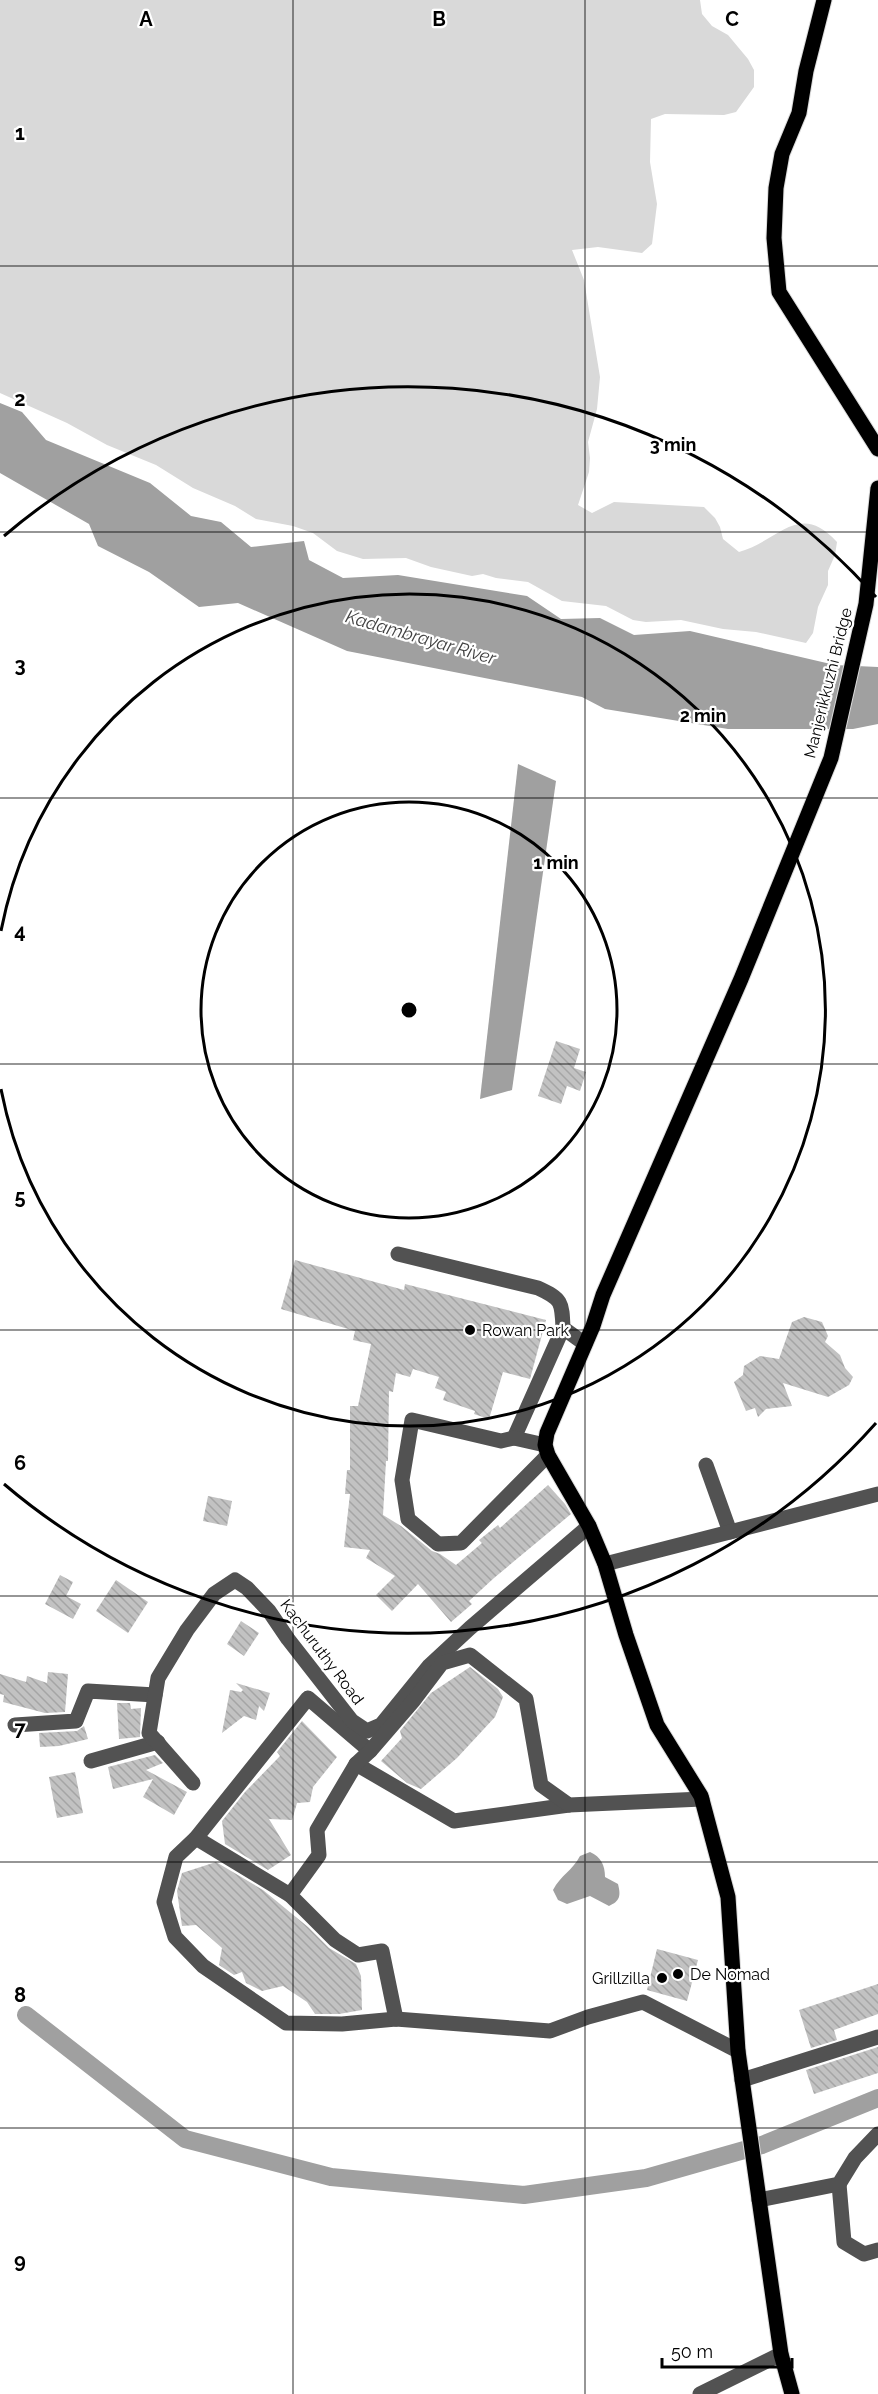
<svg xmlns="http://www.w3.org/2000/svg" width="878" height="2394" viewBox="0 0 878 2394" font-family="Raleway,sans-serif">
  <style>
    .green { fill: #d9d9d9 }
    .water { fill: #a0a0a0 }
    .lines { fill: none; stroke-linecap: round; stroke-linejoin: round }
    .canal { stroke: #a0a0a0; stroke-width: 18 }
    .building { fill: url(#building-back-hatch) }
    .major-casing { stroke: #dbdbdb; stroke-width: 17 }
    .minor { stroke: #525252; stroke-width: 15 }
    .major { stroke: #000; stroke-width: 15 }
    .grid { fill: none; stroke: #000; stroke-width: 1.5; stroke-opacity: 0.55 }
    .ring { fill: none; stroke: #000; stroke-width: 3 }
    .poi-dot { fill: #000; stroke: #fff; stroke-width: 2 }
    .labels { text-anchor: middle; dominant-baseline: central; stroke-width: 4.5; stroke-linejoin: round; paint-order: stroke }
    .street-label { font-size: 16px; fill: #000; stroke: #fff }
    .poi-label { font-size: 16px; fill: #000; stroke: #fff; text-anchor: start }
    .water-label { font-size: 18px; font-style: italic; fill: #414141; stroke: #fff }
    .grid-label { font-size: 20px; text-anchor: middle; font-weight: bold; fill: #000; stroke: #fff; stroke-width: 4.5; stroke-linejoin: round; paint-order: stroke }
    .centre { fill: #000; stroke: #fff; stroke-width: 3 }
    .ring-label { font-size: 18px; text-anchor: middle; font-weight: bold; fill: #000; stroke: #fff; stroke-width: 4.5; stroke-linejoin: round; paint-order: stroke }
  </style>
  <defs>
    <pattern id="building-back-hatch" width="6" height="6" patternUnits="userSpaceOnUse" patternTransform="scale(1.5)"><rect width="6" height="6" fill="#c2c2c2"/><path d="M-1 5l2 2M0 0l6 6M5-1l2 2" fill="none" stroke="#a5a5a5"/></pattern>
  </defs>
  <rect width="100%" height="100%" fill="#fff"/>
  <path class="green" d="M0 0H700L702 14 712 26 728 35 748 59 754 70V87L736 112 724 115 665 114 651 119 650 162 657 204 652 244 642 253 598 247 572 250 584 280 600 377 597 409 588 442 590 458 589 472 578 505 592 513 614 502 704 507 715 518 720 527 723 539 739 552C779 541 799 500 837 542L835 555 828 571V585L818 607 813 633 806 643 756 632 723 629 681 620 646 622 633 620 606 606 562 601 528 582 496 578 483 574 472 576 431 567 406 558 363 559 337 551 313 533 293 526 256 519 235 506 193 488 156 465 107 445 67 423 0 393Z"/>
  <g class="water">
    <path d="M0 403 22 412 46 440 150 483 191 516 221 522 251 547 304 541 309 560 343 578 398 575 527 596 561 619 600 618 634 635 690 631 835 665 878 667V724L853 729H728L605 709 582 697 347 651 238 603 199 607 149 572 98 546 89 524 0 473Z"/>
    <path d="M518 764 556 781 512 1090 480 1099Z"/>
    <path d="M590 1852C601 1857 605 1865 605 1877L618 1884C621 1896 620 1901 609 1906L590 1896 567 1904 558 1900 553 1890C561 1875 572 1871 580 1856Z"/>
  </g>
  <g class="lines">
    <path class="canal" d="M26 2015 185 2139 331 2177 524 2195 646 2178 762 2145 878 2098"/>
  </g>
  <g class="building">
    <path d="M556 1041 580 1049 574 1068 586 1072 580 1091 567 1086 561 1104 538 1096Z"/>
    <path d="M295 1260 404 1290 405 1284 546 1320 530 1379 503 1372 489 1419 474 1414 475 1411 443 1400 446 1392 435 1388 439 1377 413 1369 410 1377 396 1373 393 1392 389 1391 388 1461H386L383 1515 401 1526 432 1551 440 1554 456 1565 482 1543 479 1540 498 1525 500 1528 548 1485 565 1504 571 1514 494 1578 469 1601 472 1604 451 1622 418 1584 392 1611 376 1595 395 1576 366 1558 370 1550 344 1547 350 1494H345L347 1470H350V1406H358L371 1344 353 1340 355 1331 281 1309Z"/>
    <path d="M804 1317 822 1322 828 1336 825 1342 840 1355 845 1368 853 1377 849 1385 828 1397 783 1383 792 1406 766 1409 758 1417 755 1408 746 1411 734 1382 743 1375 744 1366 760 1356 779 1359 792 1322Z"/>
    <path d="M208 1496 232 1501 227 1526 203 1521Z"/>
    <path d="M60 1575 73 1582 66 1596 81 1604 73 1619 45 1604Z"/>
    <path d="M116 1580 148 1602 128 1633 96 1611Z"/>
    <path d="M241 1621 259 1633 244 1656 227 1644Z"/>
    <path d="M470 1667 498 1689 503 1697 495 1717 457 1758 421 1789 407 1783 381 1761 402 1738 400 1731 431 1693Z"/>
    <path d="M48 1672 68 1674 65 1712 45 1713 3 1702 4 1695 0 1694V1674L26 1682 27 1676 47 1683Z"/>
    <path d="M236 1683 270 1693 264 1711 259 1706 256 1720 244 1716 222 1733 230 1690 241 1692 243 1690Z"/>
    <path d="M117 1703H130L131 1709 141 1708 140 1737 119 1739Z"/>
    <path d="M302 1721 337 1757 313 1787 310 1802 297 1803 292 1820 269 1819 291 1855 268 1870 225 1844 222 1821 245 1792 280 1756 277 1752Z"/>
    <path d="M84 1726 88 1739 59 1746 40 1747 39 1733 77 1731Z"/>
    <path d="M155 1755 163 1763 146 1770 187 1792 174 1815 143 1797 153 1779 113 1789 108 1767Z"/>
    <path d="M75 1772 83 1813 57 1818 49 1777Z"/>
    <path d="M216 1862 263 1890 308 1927 329 1948 356 1964 361 1976 362 2010 339 2014H315L307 2002 283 1986 262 1991 246 1983 242 1972 234 1975 219 1965 222 1948 196 1925 182 1926 177 1891 182 1873Z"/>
    <path d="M657 1949 698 1960 687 2001 647 1990Z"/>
    <path d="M878 1984V2014L834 2030 837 2040 811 2048 799 2010Z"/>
    <path d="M878 2047V2073L814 2094 806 2070Z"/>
  </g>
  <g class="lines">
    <defs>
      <g id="major">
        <path d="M824 0 806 71 799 113 782 154 776 188 774 238 779 292 878 449"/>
        <path d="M792 2394 781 2354 738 2051 728 1897 701 1796 657 1725 626 1635 605 1564 589 1526 548 1455 545 1445 547 1433 593 1326 603 1295 741 979 831 758 866 604 878 488"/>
      </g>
    </defs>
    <use href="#major" class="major-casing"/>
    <g class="minor">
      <path d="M398 1254 538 1288C562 1299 562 1302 563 1328L585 1344"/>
      <path d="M514 1438 563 1328"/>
      <path d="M545 1445 514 1438 501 1441 412 1420 402 1480 408 1519 438 1544 461 1543 548 1455"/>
      <path d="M706 1465 730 1532"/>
      <path d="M605 1564 878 1494"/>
      <path d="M15 1725 76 1721 88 1691 155 1695"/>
      <path d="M370 1751 308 1698 196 1838 176 1857 164 1902 175 1937 203 1966 286 2023 342 2024 396 2019 550 2031 588 2017 643 2002 738 2051"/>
      <path d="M91 1761 158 1742"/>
      <path d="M356 1764 454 1821 569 1805"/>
      <path d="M193 1783 149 1733 158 1678 187 1630 214 1594 235 1580 247 1588 269 1611 288 1639 352 1721 367 1731 381 1725 429 1666 470 1628 589 1526"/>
      <path d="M196 1838 290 1895"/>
      <path d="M396 2019 382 1951 358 1955 335 1940 290 1895 319 1855 317 1830 356 1764 370 1751 414 1700 442 1663 470 1655 526 1699 541 1785 569 1805 702 1799"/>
      <path d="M742 2080 878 2037"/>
      <path d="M839 2184 844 2242 864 2254 878 2250"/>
      <path d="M759 2200 839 2184 855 2158 878 2134"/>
      <path d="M700 2394 781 2354"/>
    </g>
    <use href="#major" class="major"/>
  </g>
  <path class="grid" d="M293 0V2394M585 0V2394M0 266H878M0 532H878M0 798H878M0 1064H878M0 1330H878M0 1596H878M0 1862H878M0 2128H878"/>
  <g class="ring">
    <circle cx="409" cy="1010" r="208"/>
    <path d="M1 931A416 416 0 1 1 1 1089"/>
    <path d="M876 1423A624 624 0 0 1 4 1484M4 536A624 624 0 0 1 876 597"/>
  </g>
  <g class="poi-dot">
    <circle cx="470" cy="1330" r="6"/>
    <circle cx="678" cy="1974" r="6"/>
    <circle cx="662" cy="1978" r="6"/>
  </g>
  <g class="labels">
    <g class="street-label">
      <text transform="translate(828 683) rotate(-76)">Manjerikkuzhi Bridge</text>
      <text transform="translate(322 1652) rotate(53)">Kachuruthy Road</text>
    </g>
    <g class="poi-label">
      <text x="482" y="1330">Rowan Park</text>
      <text x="690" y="1974">De Nomad</text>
      <text x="650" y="1978" text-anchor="end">Grillzilla</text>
    </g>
    <g class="water-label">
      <text transform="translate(421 637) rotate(16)">Kadambrayar River</text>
    </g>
  </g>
  <g class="grid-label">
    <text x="146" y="26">A</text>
    <text x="439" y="26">B</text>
    <text x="732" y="26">C</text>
    <text x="20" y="140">1</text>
    <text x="20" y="406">2</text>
    <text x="20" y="672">3</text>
    <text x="20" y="938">4</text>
    <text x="20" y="1204">5</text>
    <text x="20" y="1470">6</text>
    <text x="20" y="1736">7</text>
    <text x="20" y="2002">8</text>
    <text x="20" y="2268">9</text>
  </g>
  <circle cx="409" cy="1010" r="9" class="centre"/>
  <g class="ring-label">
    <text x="673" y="451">3 min</text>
    <text x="703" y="722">2 min</text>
    <text x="556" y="869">1 min</text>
  </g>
  <path d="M662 2358v9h130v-9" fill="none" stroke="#000000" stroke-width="3"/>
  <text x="671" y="2358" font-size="18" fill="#000000" stroke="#ffffff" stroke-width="4.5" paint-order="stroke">50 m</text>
</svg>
